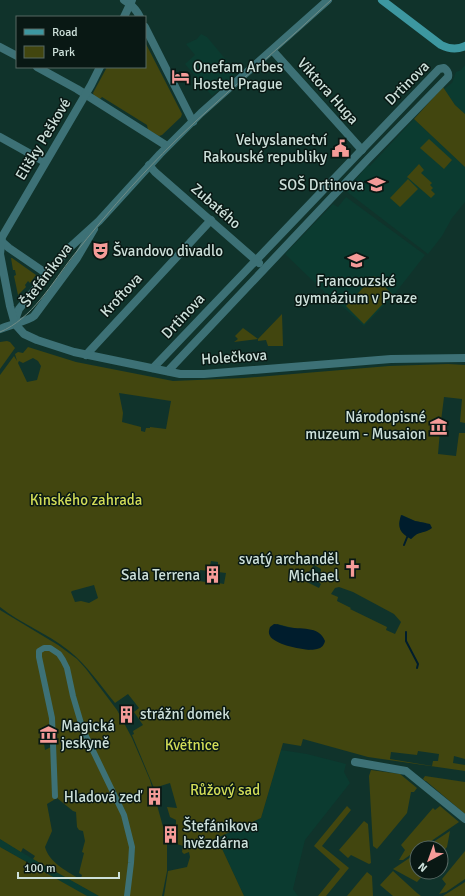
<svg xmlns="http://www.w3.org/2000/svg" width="465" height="896" viewBox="0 0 465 896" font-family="Signika,sans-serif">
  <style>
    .built { fill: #0b3b30 }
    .green { fill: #42460f; fill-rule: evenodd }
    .water { fill: #001d2d }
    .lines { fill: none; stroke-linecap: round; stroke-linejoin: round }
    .stream { stroke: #001d2d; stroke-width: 2 }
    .pedestrian { stroke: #3d7176; stroke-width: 6 }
    .minor { stroke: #3d7176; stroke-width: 8 }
    .tertiary { stroke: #3d7176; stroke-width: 8 }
    .secondary { stroke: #3d97a0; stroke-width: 8 }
    .tram { stroke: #728d86; stroke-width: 1 }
    .labels { text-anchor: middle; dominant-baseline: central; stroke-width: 3; stroke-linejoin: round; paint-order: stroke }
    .poi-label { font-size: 15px; fill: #cde0da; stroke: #091814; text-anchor: end }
    .street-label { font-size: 15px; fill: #cde0da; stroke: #091814 }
    .park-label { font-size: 15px; fill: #d2dc57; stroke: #091814 }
  </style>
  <rect width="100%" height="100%" fill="#10332b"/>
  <g class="built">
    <path d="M201 34 207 37 237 73 212 96 185 64 195 55 186 44 197 39Z"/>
    <path d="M465 65V114L455 105 444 89 452 83 456 72 461 70Z"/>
    <path d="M414 119 465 167V202L452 218 442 236 428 254 346 191 368 165 370 166Z"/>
    <path d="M346 197 425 255 393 296 364 326 342 306 336 303 285 254 333 204 338 207Z"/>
    <path d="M281 750 307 754 346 764 344 772 350 783 305 840 293 889 298 896H244L217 838 261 818Z"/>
    <path d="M0 839 28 856 99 896H86L25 861 0 847Z"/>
  </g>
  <g class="green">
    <path d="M145 42 182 114 181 117 162 135 159 136 148 130 147 125 102 97 100 99 94 96 93 93 107 67H145Z"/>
    <path d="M443 87 455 105 465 114V167L414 119Z"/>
    <path d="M429 139 452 160 444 169 420 148Z"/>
    <path d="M419 164 424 170 421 173 432 183 430 185 433 188 431 190 435 194 431 198 407 177Z"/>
    <path d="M408 179 418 189 400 207 390 198Z"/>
    <path d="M11 258H12L36 275 30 283 28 281 25 285 26 287 18 295 14 276 16 275 15 270H13Z"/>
    <path d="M374 276 392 294 364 324 346 306Z"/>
    <path d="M282 314 283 346H268L266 340 258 341V339L234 342 238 339 235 336 243 328 258 339Z"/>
    <path d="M7 341 10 342 15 348 0 369V342Z"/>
    <path d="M28 347 76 362 173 381 244 378 389 366 448 364 465 365V423L460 422 462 399 444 397 441 421 434 420 433 430 440 431 438 454 456 456 459 433H465V759L454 756 453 763 465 765V771L368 757 303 739 301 746 283 743 261 818 217 838 244 896H164L168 871 187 867 190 857 189 852 184 854 182 852 183 846 177 844 172 827 176 824V820L170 817 167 807 177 808 170 783 154 788 132 735 134 734 133 731 143 725 134 712 139 708 128 694 115 703C100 685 87 665 68 650 47 633 21 624 0 607V375L14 356 17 361 15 354 18 352 23 353ZM33 358 38 361 41 366 37 380 27 382 18 363 19 361 23 363ZM119 393 171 401 166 429 150 427V428H146L145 432 141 431V427L122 422 123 413ZM402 515 415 521 426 523V531L418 533 411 539C401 533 396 526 402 515ZM211 561 218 562V572L226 573 224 584 218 583V579L207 578 206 582 199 581 200 570 209 571ZM314 565 321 569V571L316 580 321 584 319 588 303 580ZM94 585 98 598 89 603 81 601 75 602 71 592 72 591ZM339 587 353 592 394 614 401 622 395 634 386 630 387 627 350 609 351 608 337 601 338 597 331 594 335 588ZM277 624 293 628 310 650 279 642ZM418 751 439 754 438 761H433L432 766 390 759 391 752 417 755Z"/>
    <path d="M0 610 58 645 77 659 86 669 117 710 132 738 150 780 167 841V871L162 896H99L33 859 35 856 23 848 21 852 0 839ZM42 730 50 732 51 747 45 750ZM57 798 73 811 76 812 77 827 79 830 83 831 85 841 82 852 84 853 79 873 82 875 81 878H78C65 870 49 862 45 847L52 831 47 804Z"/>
    <path d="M371 770 400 774 417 788 414 792H411L407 813 377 849 373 846 369 776Z"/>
    <path d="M425 776 465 782V814L426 781H425L423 779Z"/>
    <path d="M347 806 351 810 322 846 349 868 326 896H318L340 869 314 846Z"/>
    <path d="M440 806 459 822 421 848H417V850L403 860H399L405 850 401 845 433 808 435 810Z"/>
    <path d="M364 821 368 824 371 863 369 864 351 855 348 858 339 850Z"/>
    <path d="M450 831 447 847 441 854V848H424Z"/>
    <path d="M0 847 87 896H0Z"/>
    <path d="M465 851V879L446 892 439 894 446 884 442 879Z"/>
    <path d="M417 853V872H426L417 882 393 869Z"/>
    <path d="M393 871 417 893 421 896H393L380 885Z"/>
    <path d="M367 872 372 876 373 896H347Z"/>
    <path d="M465 882V896H443Z"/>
  </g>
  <g class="water">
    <path d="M401 515 415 521 430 524 432 528C425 534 419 530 411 539 400 533 397 528 401 515Z"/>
    <path d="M274 624C279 624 282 626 287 627 300 630 319 625 325 641 324 645 322 648 317 649 308 652 275 645 270 636 268 633 269 630 270 627Z"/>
  </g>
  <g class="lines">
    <g class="stream">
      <path d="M404 545 408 535"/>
      <path d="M406 632V641L418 664 417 668"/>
    </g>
    <path class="pedestrian" d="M55 796 52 718 39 657V651L44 648H50L59 654 63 660 67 668 73 696 83 730 124 815 132 847 131 863 127 896"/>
    <g class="minor">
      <path d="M124 0C131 4 136 9 140 17"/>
      <path d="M145 27 193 122"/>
      <path d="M0 47 17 56"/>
      <path d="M273 51 362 150"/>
      <path d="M37 67 77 89 167 146"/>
      <path d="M0 137 45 162"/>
      <path d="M149 165 155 172 259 263"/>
      <path d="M0 240 9 248 47 274"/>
      <path d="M14 323 19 309 67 250 99 221 160 154 201 113 328 0"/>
      <path d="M0 329C9 325 28 321 34 316L77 258 94 229"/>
      <path d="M86 355 211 220"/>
      <path d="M153 368 439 69 444 68C448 71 449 73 448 77L369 158 168 371"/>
      <path d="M355 762 406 771 465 819"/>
    </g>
    <g class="tertiary">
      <path d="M124 17 132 0"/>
      <path d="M100 67 91 85 2 237 0 254 10 306 15 324 24 334 37 340 74 352 180 374H204L391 359 465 358"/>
    </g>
    <path class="secondary" d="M382 0 441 45C449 49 457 50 465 46"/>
    <path class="tram" d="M0 332C32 319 52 283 73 256 110 209 151 163 195 122 240 80 287 42 331 0"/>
  </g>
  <defs>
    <symbol id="hotel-bare" viewBox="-9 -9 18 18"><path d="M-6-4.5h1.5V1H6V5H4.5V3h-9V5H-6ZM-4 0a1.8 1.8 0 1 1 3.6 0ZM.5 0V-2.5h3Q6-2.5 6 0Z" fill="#f59b98" stroke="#091814" stroke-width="2.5" paint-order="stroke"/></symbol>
    <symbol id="civic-bare" viewBox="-9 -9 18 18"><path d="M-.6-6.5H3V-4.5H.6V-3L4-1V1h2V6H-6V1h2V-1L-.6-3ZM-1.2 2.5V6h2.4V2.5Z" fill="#f59b98" stroke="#091814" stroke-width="2.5" paint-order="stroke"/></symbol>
    <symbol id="university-bare" viewBox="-9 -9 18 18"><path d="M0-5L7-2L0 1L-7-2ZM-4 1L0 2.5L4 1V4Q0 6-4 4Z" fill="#f59b98" stroke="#091814" stroke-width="2.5" paint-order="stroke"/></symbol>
    <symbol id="theatre-bare" viewBox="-9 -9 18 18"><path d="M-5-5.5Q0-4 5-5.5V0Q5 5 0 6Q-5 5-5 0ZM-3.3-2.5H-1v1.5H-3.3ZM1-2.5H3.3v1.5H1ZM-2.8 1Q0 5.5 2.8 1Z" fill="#f59b98" stroke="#091814" stroke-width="2.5" paint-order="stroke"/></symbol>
    <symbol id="school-bare" viewBox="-9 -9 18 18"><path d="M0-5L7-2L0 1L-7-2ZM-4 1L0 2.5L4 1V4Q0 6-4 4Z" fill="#f59b98" stroke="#091814" stroke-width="2.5" paint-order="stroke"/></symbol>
    <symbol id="museum-bare" viewBox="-9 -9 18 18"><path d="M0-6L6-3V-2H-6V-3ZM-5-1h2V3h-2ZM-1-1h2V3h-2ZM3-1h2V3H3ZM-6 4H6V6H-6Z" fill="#f59b98" stroke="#091814" stroke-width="2.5" paint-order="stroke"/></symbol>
    <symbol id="church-bare" viewBox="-9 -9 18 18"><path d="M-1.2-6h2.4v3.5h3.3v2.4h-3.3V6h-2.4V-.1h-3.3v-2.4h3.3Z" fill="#f59b98" stroke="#091814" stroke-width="2.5" paint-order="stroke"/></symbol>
    <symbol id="building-bare" viewBox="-9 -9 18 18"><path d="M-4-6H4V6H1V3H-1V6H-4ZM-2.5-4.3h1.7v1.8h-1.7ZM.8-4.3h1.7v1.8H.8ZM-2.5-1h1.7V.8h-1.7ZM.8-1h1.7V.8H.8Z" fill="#f59b98" stroke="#091814" stroke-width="2.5" paint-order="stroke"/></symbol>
  </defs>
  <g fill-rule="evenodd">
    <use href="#hotel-bare" x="168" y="64" width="25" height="25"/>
    <use href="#civic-bare" x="328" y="136" width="25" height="25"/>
    <use href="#university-bare" x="364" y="172" width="25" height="25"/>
    <use href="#theatre-bare" x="88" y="238" width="25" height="25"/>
    <use href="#school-bare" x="344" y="248" width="25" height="25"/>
    <use href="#museum-bare" x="426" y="414" width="25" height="25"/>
    <use href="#church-bare" x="340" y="556" width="25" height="25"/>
    <use href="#building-bare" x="200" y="562" width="25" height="25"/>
    <use href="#building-bare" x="114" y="702" width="25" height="25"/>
    <use href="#museum-bare" x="36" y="722" width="25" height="25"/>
    <use href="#building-bare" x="142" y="784" width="25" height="25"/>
    <use href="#building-bare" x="158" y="822" width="25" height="25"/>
  </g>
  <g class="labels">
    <g class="poi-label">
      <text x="193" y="67" text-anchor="start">Onefam Arbes<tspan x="193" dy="17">Hostel Prague</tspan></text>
      <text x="327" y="140">Velvyslanectví<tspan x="327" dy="17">Rakouské republiky</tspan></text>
      <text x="364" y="185">SOŠ Drtinova</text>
      <text x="113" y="251" text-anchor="start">Švandovo divadlo</text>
      <text x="356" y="281" text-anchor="middle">Francouzské<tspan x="356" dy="17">gymnázium v Praze</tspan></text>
      <text x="426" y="417">Národopisné<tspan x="426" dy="17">muzeum - Musaion</tspan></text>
      <text x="339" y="559">svatý archanděl<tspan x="339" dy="17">Michael</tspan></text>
      <text x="200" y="575">Sala Terrena</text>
      <text x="140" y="714" text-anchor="start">strážní domek</text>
      <text x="61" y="726" text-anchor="start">Magická<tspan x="61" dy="17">jeskyně</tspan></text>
      <text x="142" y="797">Hladová zeď</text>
      <text x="183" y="826" text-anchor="start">Štefánikova<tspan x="183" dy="17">hvězdárna</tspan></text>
    </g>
    <g class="street-label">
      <text transform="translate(407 83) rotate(-45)">Drtinova</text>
      <text transform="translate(328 91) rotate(48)">Viktora Huga</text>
      <text transform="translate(43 139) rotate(-59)">Elišky Peškové</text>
      <text transform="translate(216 206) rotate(41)">Zubatého</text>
      <text transform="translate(46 275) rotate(-53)">Štefánikova</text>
      <text transform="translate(121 295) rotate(-47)">Kroftova</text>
      <text transform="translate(183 316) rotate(-47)">Drtinova</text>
      <text transform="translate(234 357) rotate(-4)">Holečkova</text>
    </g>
    <g class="park-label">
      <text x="86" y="500">Kinského zahrada</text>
      <text x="192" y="745">Květnice</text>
      <text x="225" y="790">Růžový sad</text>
    </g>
  </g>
  <rect x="16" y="16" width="130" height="52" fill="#091814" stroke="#576863"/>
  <rect x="24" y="29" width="20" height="6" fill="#3d97a0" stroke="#576863"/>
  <text x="52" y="36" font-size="12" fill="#cde0da">Road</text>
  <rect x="24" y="46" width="20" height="12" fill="#42460f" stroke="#576863"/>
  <text x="52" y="56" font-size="12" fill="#cde0da">Park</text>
  <g transform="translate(429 860) rotate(221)"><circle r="19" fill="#091814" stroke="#576863"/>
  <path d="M0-3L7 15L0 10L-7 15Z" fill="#f59b98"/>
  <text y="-6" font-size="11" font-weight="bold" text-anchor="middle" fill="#cde0da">N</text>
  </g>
  <path d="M18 872v6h101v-6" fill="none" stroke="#cde0da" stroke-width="2"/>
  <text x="24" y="872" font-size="12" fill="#cde0da" stroke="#091814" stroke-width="3" paint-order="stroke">100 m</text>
</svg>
